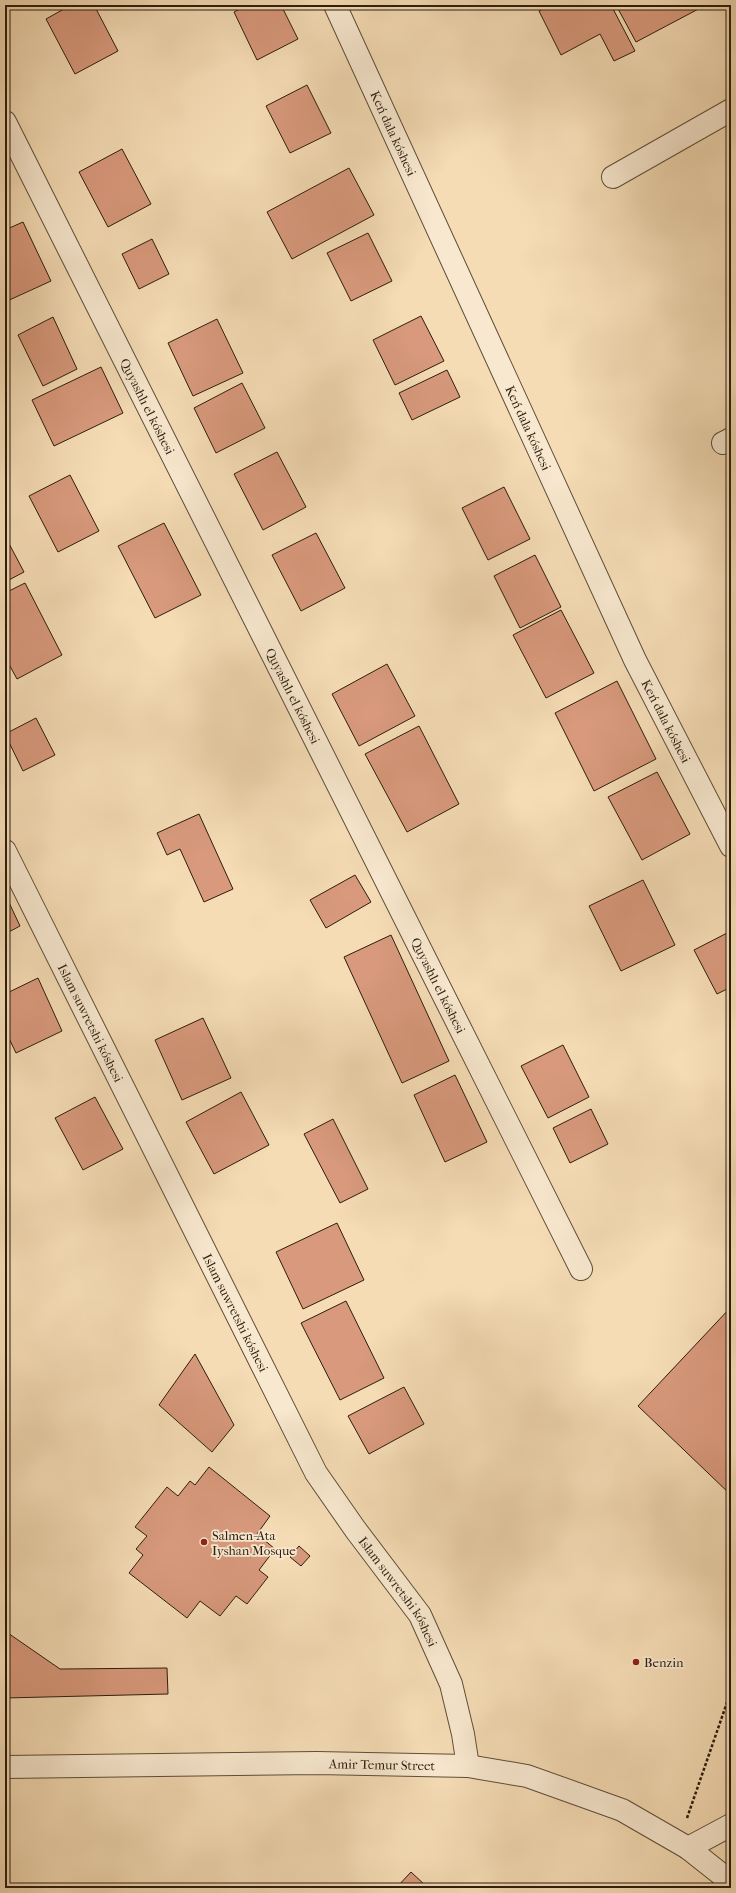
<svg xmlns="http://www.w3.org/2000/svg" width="736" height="1893" viewBox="0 0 736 1893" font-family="'IM FELL French Canon',serif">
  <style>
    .building { fill: #d8997c; stroke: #2c1d0e }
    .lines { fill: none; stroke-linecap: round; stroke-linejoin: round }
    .minor-casing { stroke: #5e4d38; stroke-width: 24 }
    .path { stroke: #2c1d0e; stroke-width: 2.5; stroke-dasharray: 3 2; stroke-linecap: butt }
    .minor { stroke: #f8e8cf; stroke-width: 22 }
    .poi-dot { fill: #8f2418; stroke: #f8e8cf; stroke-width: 1.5 }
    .labels { text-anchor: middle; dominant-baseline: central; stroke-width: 3.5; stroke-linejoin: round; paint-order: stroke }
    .street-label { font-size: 13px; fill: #2c1d0e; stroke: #f8e8cf }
    .poi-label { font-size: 13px; fill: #2c1d0e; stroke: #f8e8cf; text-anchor: start }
  </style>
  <rect width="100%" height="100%" fill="#f5dcb5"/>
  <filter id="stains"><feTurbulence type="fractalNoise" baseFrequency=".005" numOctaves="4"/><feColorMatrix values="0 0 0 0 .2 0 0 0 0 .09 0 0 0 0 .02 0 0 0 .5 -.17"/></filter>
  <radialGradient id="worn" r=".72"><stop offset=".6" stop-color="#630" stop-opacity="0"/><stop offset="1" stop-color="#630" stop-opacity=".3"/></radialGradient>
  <g class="building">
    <path d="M71 5H94L118 51 75 74 46 19Z"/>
    <path d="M247 5H281L298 39 257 60 234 12Z"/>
    <path d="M551 5H611L635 51 614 61 600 34 561 55 539 11Z"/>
    <path d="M616 5H706L636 42Z"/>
    <path d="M307 85 331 133 290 153 266 106Z"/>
    <path d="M122 149 151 204 108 227 79 172Z"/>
    <path d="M349 168 374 215 292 259 267 212Z"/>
    <path d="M23 222 51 281 5 302V230Z"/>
    <path d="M368 233 392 281 351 301 327 253Z"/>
    <path d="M152 239 169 274 139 289 122 254Z"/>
    <path d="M421 316 444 361 395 385 373 340Z"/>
    <path d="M53 317 77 369 43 386 18 335Z"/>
    <path d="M217 319 243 373 193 396 168 343Z"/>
    <path d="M101 367 123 413 54 446 32 400Z"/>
    <path d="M447 370 460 397 412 420 399 393Z"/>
    <path d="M242 383 265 428 216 453 194 408Z"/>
    <path d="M277 452 306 507 263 530 234 474Z"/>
    <path d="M70 475 99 531 58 552 29 496Z"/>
    <path d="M504 487 530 539 488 560 462 508Z"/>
    <path d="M164 523 201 595 155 618 118 546Z"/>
    <path d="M316 533 345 588 301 611 272 555Z"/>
    <path d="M5 536 24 572 5 582Z"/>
    <path d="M535 555 561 607 520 628 494 576Z"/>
    <path d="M25 583 62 655 17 679 5 657V593Z"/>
    <path d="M561 610 594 673 546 698 513 635Z"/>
    <path d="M387 664 415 716 359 746 332 694Z"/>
    <path d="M617 681 656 759 594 791 555 713Z"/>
    <path d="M36 718 55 755 23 771 5 734Z"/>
    <path d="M419 726 459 804 407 832 365 754Z"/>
    <path d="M657 772 690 834 642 860 608 797Z"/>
    <path d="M199 814 233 889 204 902 180 849 167 855 157 833Z"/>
    <path d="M355 875 371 902 326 928 310 900Z"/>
    <path d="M643 880 675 945 621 971 589 906Z"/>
    <path d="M5 894 20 926 5 934Z"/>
    <path d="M731 931V987L717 994 694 950Z"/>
    <path d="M391 935 449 1061 402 1083 344 957Z"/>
    <path d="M38 978 62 1031 16 1053 5 1030V994Z"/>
    <path d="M203 1018 231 1078 182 1100 155 1040Z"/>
    <path d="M563 1045 589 1097 548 1118 521 1066Z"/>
    <path d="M455 1075 487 1142 445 1162 414 1095Z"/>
    <path d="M241 1092 269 1145 214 1174 186 1122Z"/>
    <path d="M95 1097 123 1149 83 1170 55 1118Z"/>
    <path d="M591 1109 608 1144 570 1163 553 1128Z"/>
    <path d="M333 1119 368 1189 340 1203 304 1134Z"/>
    <path d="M337 1223 364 1280 303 1309 276 1252Z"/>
    <path d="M346 1301 384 1378 340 1400 301 1323Z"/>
    <path d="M731 1307V1495L638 1406Z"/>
    <path d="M195 1354 234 1425 212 1452 159 1405Z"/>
    <path d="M404 1387 424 1424 369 1454 348 1416Z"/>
    <path d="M209 1467 270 1516 257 1534 275 1549 259 1570 268 1577 247 1604 236 1596 220 1616 200 1601 187 1618 129 1573 143 1555 136 1549 147 1536 135 1527 167 1487 178 1496 190 1481 195 1485Z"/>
    <path d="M299 1546 310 1556 301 1566 290 1557Z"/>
    <path d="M5 1631 60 1669 167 1668 168 1694 5 1698Z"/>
    <path d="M411 1872 426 1886 428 1888H396Z"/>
  </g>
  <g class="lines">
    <defs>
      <g id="minor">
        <path id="s1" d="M335 5 635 660 731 846"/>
        <path id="s2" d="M5 122 581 1269"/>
        <path d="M613 177 731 110"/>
        <path d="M723 443 731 439"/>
        <path id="s3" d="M5 851 316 1473 355 1529 420 1615 451 1684 463 1734 468 1766"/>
        <path id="s4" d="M5 1767 317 1763 468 1766 527 1776 622 1810 688 1848 731 1882"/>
        <path d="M688 1848 731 1825"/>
      </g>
    </defs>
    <use href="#minor" class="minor-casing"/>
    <path class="path" d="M687 1818 731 1691"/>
    <use href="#minor" class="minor"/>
  </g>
  <g class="poi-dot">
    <circle cx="204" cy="1542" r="4"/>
    <circle cx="636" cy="1662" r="4"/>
  </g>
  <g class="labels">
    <g class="street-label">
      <text stroke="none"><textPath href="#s1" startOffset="141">Keń dala kóshesi</textPath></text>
      <text stroke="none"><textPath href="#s2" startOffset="318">Quyashlı el kóshesi</textPath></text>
      <text stroke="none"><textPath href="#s1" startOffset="465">Keń dala kóshesi</textPath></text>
      <text stroke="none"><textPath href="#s2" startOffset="642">Quyashlı el kóshesi</textPath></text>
      <text stroke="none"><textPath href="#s1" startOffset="789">Keń dala kóshesi</textPath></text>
      <text stroke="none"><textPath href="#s2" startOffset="966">Quyashlı el kóshesi</textPath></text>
      <text stroke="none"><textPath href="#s3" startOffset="192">Islam suwretshi kóshesi</textPath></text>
      <text stroke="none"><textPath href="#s3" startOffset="516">Islam suwretshi kóshesi</textPath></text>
      <text stroke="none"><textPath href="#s3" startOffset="840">Islam suwretshi kóshesi</textPath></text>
      <text stroke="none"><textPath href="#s4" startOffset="377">Amir Temur Street</textPath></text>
    </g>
    <g class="poi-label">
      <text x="212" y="1535">Salmen-Ata<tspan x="212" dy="15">Iyshan Mosque</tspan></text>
      <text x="644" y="1662">Benzin</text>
    </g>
  </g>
  <rect width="736" height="1893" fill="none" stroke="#f5dcb5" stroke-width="20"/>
  <rect x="6" y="6" width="724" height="1881" fill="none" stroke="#2c1d0e" stroke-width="2"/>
  <rect x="10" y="10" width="716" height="1873" fill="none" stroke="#2c1d0e"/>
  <rect width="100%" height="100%" filter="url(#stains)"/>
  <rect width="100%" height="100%" fill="url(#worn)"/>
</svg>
